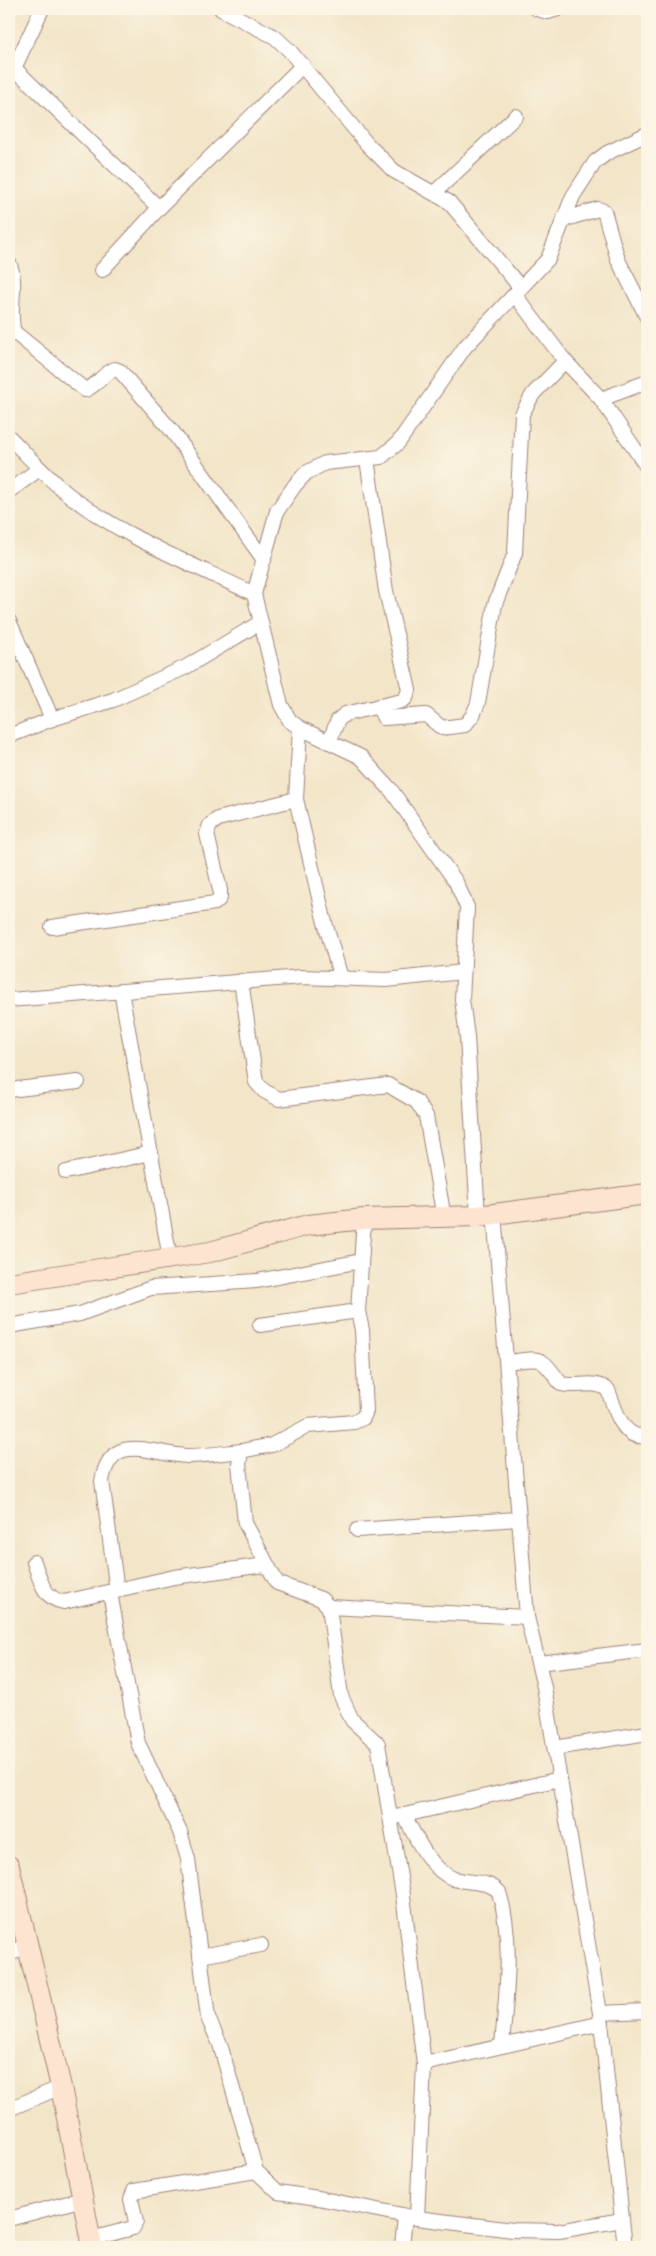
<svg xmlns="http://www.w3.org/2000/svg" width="656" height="2256" viewBox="0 0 656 2256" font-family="'Libre Caslon Text',serif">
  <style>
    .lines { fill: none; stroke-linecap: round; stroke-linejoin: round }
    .street-casing { stroke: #9e827a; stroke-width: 16 }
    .secondary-casing { stroke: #9e827a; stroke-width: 22 }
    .street { stroke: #fff; stroke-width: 14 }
    .secondary { stroke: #fde4d0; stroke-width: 20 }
  </style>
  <rect width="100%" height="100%" fill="#fcf5e5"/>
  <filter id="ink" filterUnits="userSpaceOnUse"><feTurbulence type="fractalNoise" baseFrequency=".02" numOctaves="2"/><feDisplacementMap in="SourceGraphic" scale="10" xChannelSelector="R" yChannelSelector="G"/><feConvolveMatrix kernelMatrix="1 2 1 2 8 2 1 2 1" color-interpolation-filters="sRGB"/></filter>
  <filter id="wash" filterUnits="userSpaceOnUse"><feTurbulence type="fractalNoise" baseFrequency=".0096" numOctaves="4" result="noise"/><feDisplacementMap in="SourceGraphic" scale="20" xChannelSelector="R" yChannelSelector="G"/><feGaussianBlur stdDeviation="1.12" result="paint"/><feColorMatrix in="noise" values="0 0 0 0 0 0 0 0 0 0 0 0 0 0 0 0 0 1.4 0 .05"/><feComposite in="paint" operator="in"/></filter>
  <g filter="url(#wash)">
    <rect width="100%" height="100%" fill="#f2e5c8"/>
  </g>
  <g filter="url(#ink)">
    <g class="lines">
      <defs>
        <g id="street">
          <path d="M221 9 275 37 289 50 367 144 394 171 449 202 521 288"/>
          <path d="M537 9 548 12 558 9"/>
          <path d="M14 68 159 208"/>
          <path d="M9 79 42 9"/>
          <path d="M434 193 516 116"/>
          <path d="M566 219 598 209 604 211 618 260 647 317"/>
          <path d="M9 263C19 284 7 310 14 332L85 390C97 386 103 373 115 369L120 371 172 431 264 560"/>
          <path d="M102 270 159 208 303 65"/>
          <path d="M515 295 565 361 601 399 647 467"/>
          <path d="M601 399 647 382"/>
          <path d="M9 437C29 457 47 478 69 495 124 538 192 564 254 594L281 705 290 721 300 728 361 757 391 790 456 882 467 907 462 999 467 1037 478 1216"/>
          <path d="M9 491 38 470"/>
          <path d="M254 594 277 511 295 485 306 473 325 463 381 457 398 443 465 347 548 259 573 196 595 162 607 153 647 134"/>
          <path d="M9 621 52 719"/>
          <path d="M378 706 384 718 426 715 442 728 465 725 473 715 478 703 495 604 515 553 522 414 533 394 565 361"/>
          <path d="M300 728 296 799 324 919 341 978"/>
          <path d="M9 736 52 719 113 700 186 667 261 622"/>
          <path d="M329 742 338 720 345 714 402 701 406 698 409 690 386 591 367 459"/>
          <path d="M52 927 215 903 220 898V890L207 834 210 825 218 819 296 799"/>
          <path d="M241 981 256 1082 264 1091 279 1099 388 1085 417 1102 426 1116 444 1218"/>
          <path d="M121 991 170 1258"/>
          <path d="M9 1000 302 977 386 980 463 972"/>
          <path d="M9 1090 78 1082"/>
          <path d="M66 1172 151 1153"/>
          <path d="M494 1213 527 1617 544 1687 600 2013 625 2247"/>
          <path d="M364 1219 358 1311 362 1330 366 1411 363 1418 354 1422 308 1426 272 1445 241 1451 239 1464 245 1523 277 1583 321 1599 329 1607 341 1696 352 1720 378 1744 403 1895 424 2064 417 2218"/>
          <path d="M260 1325 358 1311"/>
          <path d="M9 1326 80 1314 151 1288 257 1281 361 1261"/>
          <path d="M507 1362C543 1358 539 1354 561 1384 577 1388 595 1379 608 1390 614 1406 623 1443 647 1435"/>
          <path d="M357 1530 518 1519"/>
          <path d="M34 1562C40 1579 43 1599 64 1602L174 1577 266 1565"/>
          <path d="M117 1591 102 1481C111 1429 152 1455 187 1456 204 1456 223 1453 241 1451"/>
          <path d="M110 1593 138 1743 180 1832 188 1859 208 2018 220 2044 256 2171"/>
          <path d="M329 1607 527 1617"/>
          <path d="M539 1663 647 1650"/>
          <path d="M555 1748 647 1733"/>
          <path d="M404 1815C415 1836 430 1870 454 1879 468 1883 489 1880 499 1892 514 1941 506 1995 502 2046"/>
          <path d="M396 1817 560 1779"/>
          <path d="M9 1955 27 1944"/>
          <path d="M200 1956 261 1945"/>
          <path d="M600 2013 647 2011"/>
          <path d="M424 2064 602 2023"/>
          <path d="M9 2109 61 2087"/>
          <path d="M9 2219 83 2199"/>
          <path d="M91 2239 133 2228 136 2222 131 2199 134 2191 256 2171 278 2192 318 2198 417 2218 513 2230 559 2231 622 2220"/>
          <path d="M402 2247 405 2216"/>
        </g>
        <g id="secondary">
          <path d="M9 1283 210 1252 308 1225 364 1219 478 1216 647 1194"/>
          <path d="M9 1866 61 2087 92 2247"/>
        </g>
      </defs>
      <use href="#street" class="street-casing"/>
      <use href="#secondary" class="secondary-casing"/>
      <use href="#street" class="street"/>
      <use href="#secondary" class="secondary"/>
    </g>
  </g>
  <rect width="656" height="2256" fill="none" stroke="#fcf5e5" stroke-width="30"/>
</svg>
